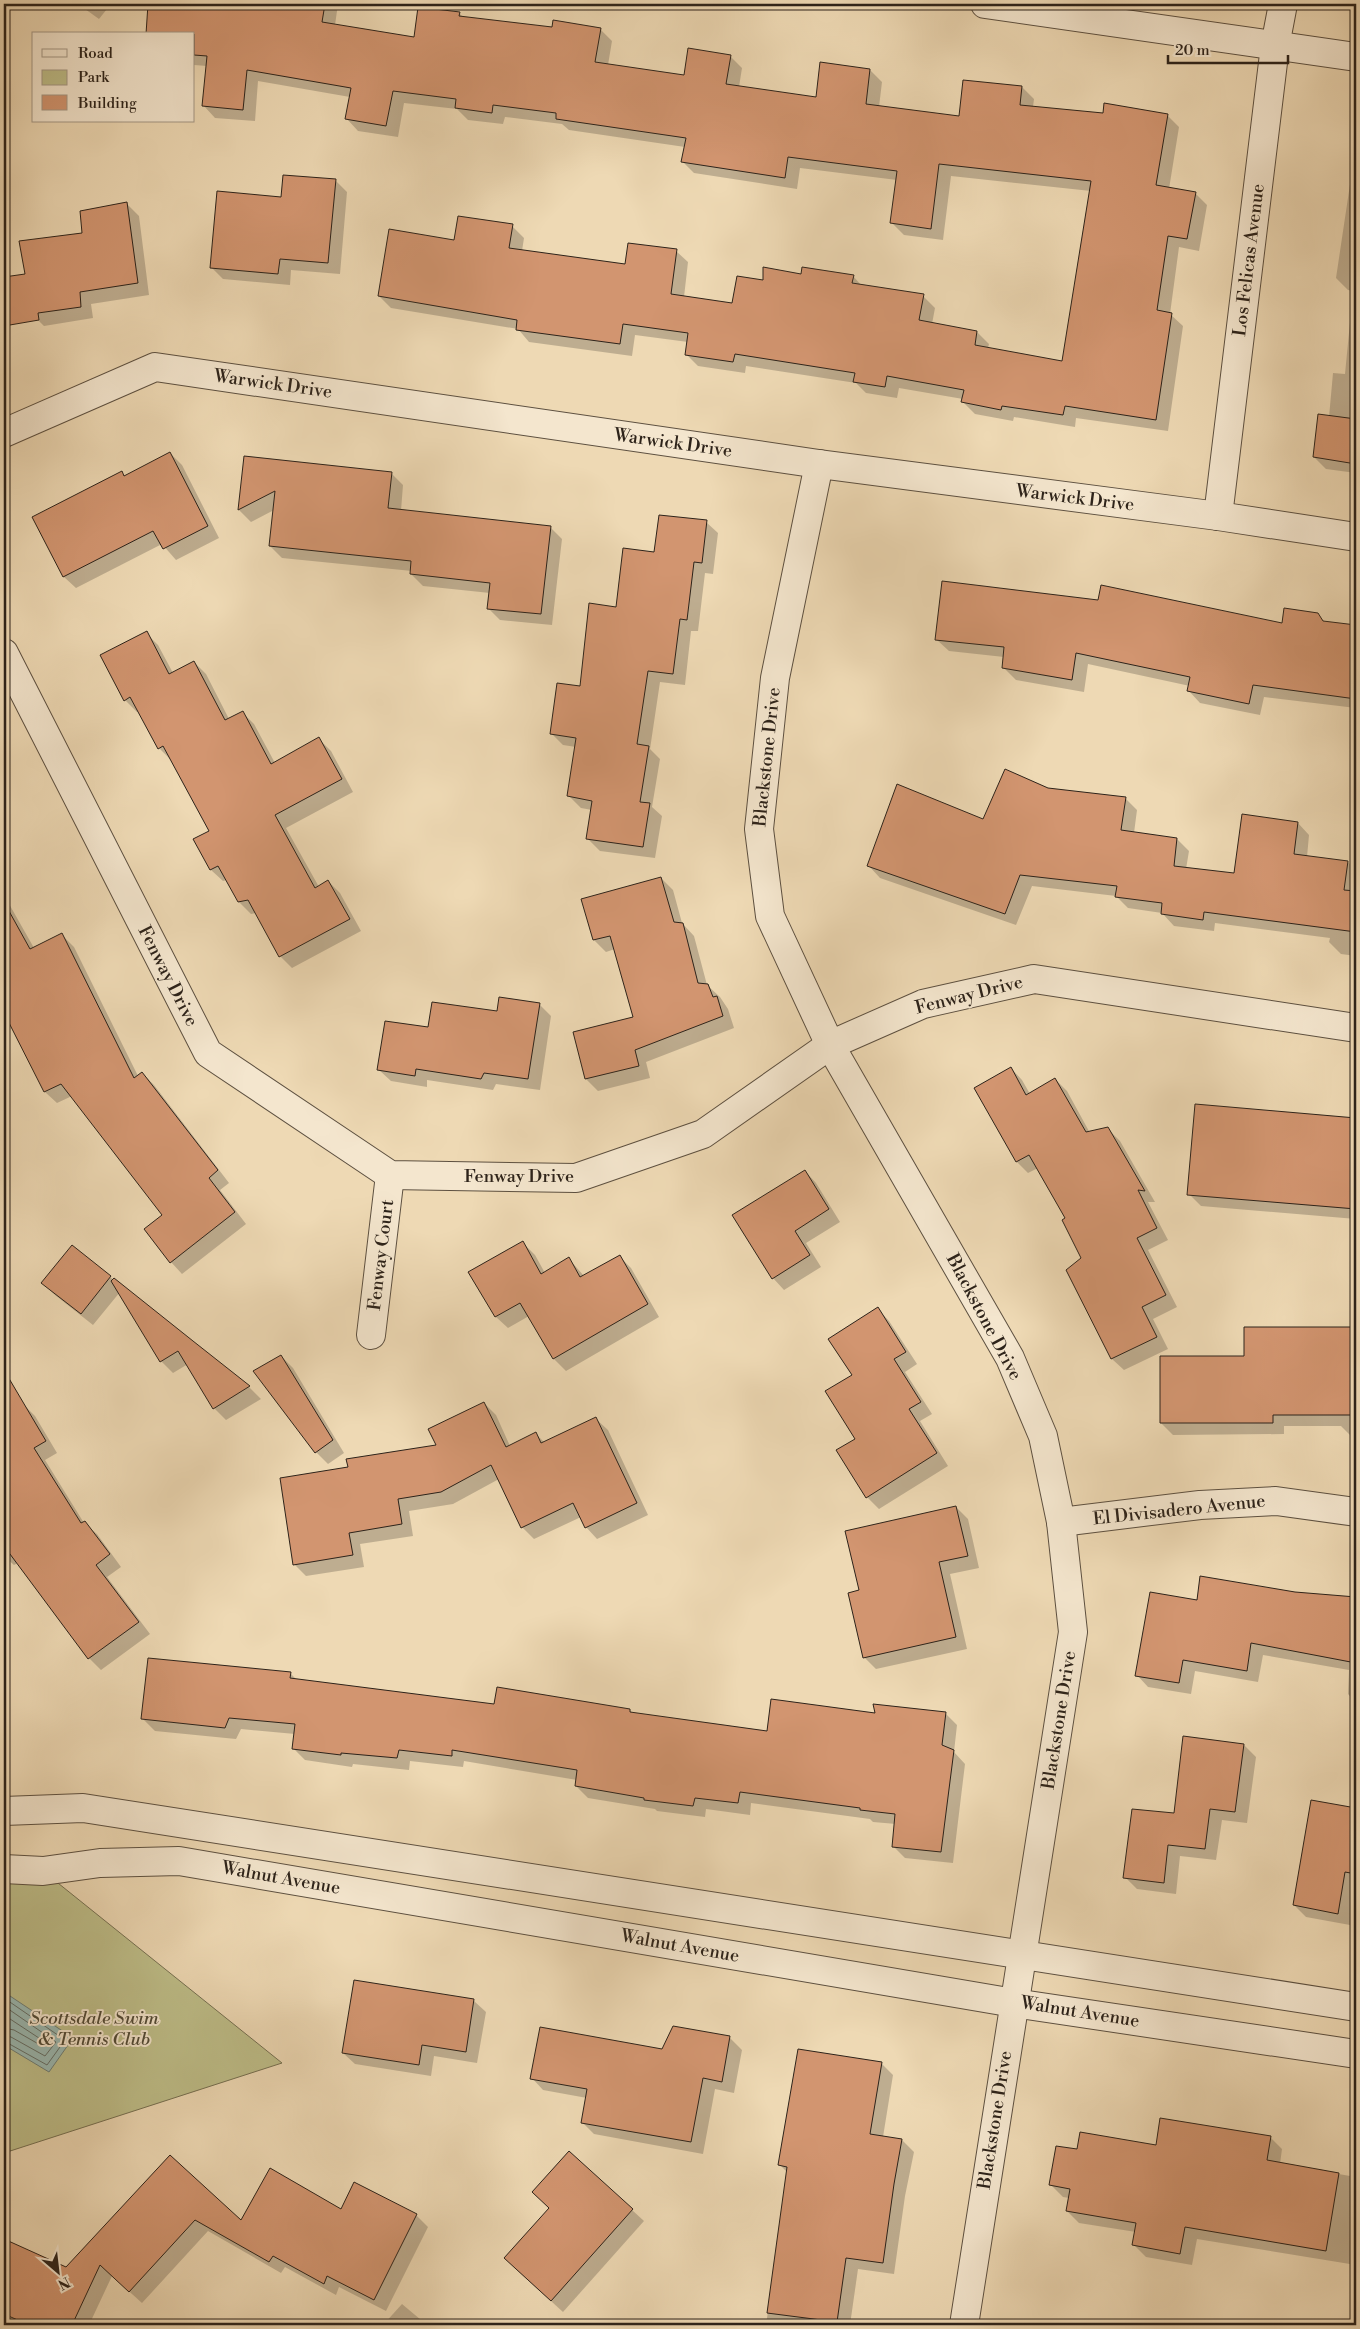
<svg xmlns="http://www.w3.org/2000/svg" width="1360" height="2329" viewBox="0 0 1360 2329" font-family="'Libre Bodoni',serif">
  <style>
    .green { fill: #bebe89; stroke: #767052 }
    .water { fill: #9ab9b2; stroke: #6e7d75 }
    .shadow { fill: #0003 }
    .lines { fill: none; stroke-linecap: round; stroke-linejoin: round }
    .shore { stroke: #646e66; stroke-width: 1 }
    .building { fill: #d29570; stroke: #2d231a }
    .minor-casing { stroke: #5d5040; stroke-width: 30 }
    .tertiary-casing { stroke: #5d5040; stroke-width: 30 }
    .minor { stroke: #f4e6ce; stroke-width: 28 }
    .tertiary { stroke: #f4e6ce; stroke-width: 28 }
    .labels { text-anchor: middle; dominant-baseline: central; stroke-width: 4; stroke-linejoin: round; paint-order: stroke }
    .street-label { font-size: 18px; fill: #2d231a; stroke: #f4e6ce }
    .park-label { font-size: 18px; font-style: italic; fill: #514a36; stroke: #f4e6ce }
  </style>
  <rect width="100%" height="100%" fill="#eed9b4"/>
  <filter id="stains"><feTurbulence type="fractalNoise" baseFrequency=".004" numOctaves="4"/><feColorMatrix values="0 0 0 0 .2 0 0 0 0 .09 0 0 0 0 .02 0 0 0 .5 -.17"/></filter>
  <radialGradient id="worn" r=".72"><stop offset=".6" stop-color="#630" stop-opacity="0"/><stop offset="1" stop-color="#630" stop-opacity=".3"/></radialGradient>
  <path class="green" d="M4 1869 43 1871 282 2063 4 2153Z"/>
  <path class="water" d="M4 1992 73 2038 49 2072 4 2045Z"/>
  <g class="shadow">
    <path d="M4 4H11L7 10 4 8Z"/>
    <path d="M78 4H111L99 19Z"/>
    <path d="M150 4H338L335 25 415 39 459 13 464 18 553 29H600L612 41 608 65 685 77 730 56 742 68 739 87 817 99 870 70 882 82 879 107 960 117 1022 87 1034 99 1033 107 1104 114 1167 115 1179 127 1169 189 1195 193 1207 205 1199 251 1179 247 1170 314 1183 326 1168 431 1076 418 1075 427 1014 417 1013 421 975 414 963 402V399L899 388 897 398 866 393 856 383 746 366 745 373 698 366 686 354 688 342 635 335 632 356 529 342 518 329 391 308 379 296 455 242 512 226 524 238 522 251 626 265 676 251 688 262 684 297 733 304 764 281 801 275 853 276 862 286 923 296 935 308 932 324 977 332 989 344 988 348 1063 362 1091 191 951 176 943 240 904 235 892 223 897 180 800 168 797 189 694 173 683 162 685 147 569 130 562 124 505 117 503 124 468 120 457 109 404 103 398 137 358 131 347 119 350 97 258 81 255 121 215 118 204 106 207 66 194 65V34H147Z"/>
    <path d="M1352 171H1356V473L1326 469 1314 457 1329 417 1333 373 1345 374 1353 291 1348 290 1336 278Z"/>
    <path d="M335 180 347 192 340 274 291 270 290 285 223 279 211 267 283 198Z"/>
    <path d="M127 204 139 216 149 295 91 304 93 318 44 326 32 314 83 234Z"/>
    <path d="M170 453 182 465 219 538 176 560 162 544 76 588 64 577 34 517 121 472 125 476Z"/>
    <path d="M245 458 392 474 403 485 401 511 550 527 562 539 552 625 500 620 488 608 490 593 423 586 411 574 412 571 282 558 270 546 274 510 251 522 239 510Z"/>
    <path d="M706 522 718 533 713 574 705 573 698 631H691L685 685 660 682 650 749 660 759 652 807 662 816 655 858 600 851 588 839 592 810 581 808 569 796 576 747 563 745 551 733 581 687 617 608 655 554Z"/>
    <path d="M1317 614 1326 623 1356 626V708L1264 697 1260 715 1200 703 1189 691 1190 686 1088 664 1084 692 1016 680 1004 668V657L949 651 937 640 1283 625Z"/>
    <path d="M146 633 158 645 173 673 194 662 206 674 229 719 242 712 254 724 275 763 319 739 331 751 353 792 286 828 319 887 328 881 340 893 361 931 292 968 280 956 256 913 251 914 239 902 227 880 223 881 211 870 195 840 210 832 171 760 159 748 139 711 137 712 125 700Z"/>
    <path d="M1048 789 1125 798 1137 810 1134 833 1177 839 1189 851 1186 869 1235 875 1298 823 1309 835 1307 857 1348 862 1356 871V956L1341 954 1329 942 1330 938 1215 923 1214 931 1174 926 1162 913 1128 908 1116 896 1032 886 1016 925 880 878 869 866 984 820Z"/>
    <path d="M4 822 10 833 4 837Z"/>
    <path d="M661 878 673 890 682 923 694 936 707 985 720 997 728 1009 734 1028 646 1062 650 1078 598 1091 586 1079 635 1018 615 949 606 952 594 940Z"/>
    <path d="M4 895 34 948 62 935 74 947 138 1076 142 1073 154 1085 229 1183 220 1190 246 1224 182 1274 171 1262 164 1216 72 1096 57 1103 45 1092 4 1010Z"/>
    <path d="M539 1004 551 1016 540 1090 496 1084 493 1090 427 1080V1087L391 1081 379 1070 429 1029Z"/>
    <path d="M1011 1068 1022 1080 1030 1094 1055 1079 1067 1091 1090 1133 1108 1129 1120 1141 1155 1202H1148L1168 1240 1148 1250 1177 1307 1153 1319 1168 1349 1124 1370 1112 1359 1068 1270 1083 1258 1067 1219 1038 1168 1028 1173 1017 1162Z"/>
    <path d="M1197 1106 1356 1120V1219L1201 1206 1189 1194Z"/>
    <path d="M805 1171 816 1183 840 1222 806 1243 821 1267 784 1290 773 1278Z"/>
    <path d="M523 1243 535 1255 545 1273 569 1259 584 1276 619 1256 631 1268 659 1317 566 1371 554 1359 529 1316 508 1328 496 1317Z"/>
    <path d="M72 1247 249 1387 261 1399 226 1420 214 1408 188 1364 173 1373 161 1361 120 1292 93 1325 55 1295 43 1283Z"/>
    <path d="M878 1309 889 1321 917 1364 905 1372 932 1414 920 1421 948 1466 879 1509 867 1497 856 1439 853 1375Z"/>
    <path d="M1356 1328V1439L1353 1438 1341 1426H1284V1434L1173 1435 1161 1423 1245 1357V1329Z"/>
    <path d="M281 1356 293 1368 344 1453 328 1464 316 1452Z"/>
    <path d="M484 1403 496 1415 510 1446 536 1434 545 1443 596 1419 608 1430 648 1515 597 1539 586 1527 581 1517 534 1539 522 1527 499 1479 453 1504 409 1511 413 1536 360 1544 364 1567 306 1576 294 1564 349 1468 437 1446Z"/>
    <path d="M23 1404 35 1416 57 1453 45 1460 84 1523 97 1534 121 1567 107 1577 150 1634 101 1670 89 1658 18 1563 14 1565 4 1556V1416Z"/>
    <path d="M956 1507 968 1519 979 1568 950 1574 967 1649 876 1669 864 1657 860 1591Z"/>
    <path d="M1295 1594 1356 1598V1703L1348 1694 1349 1670 1263 1655 1258 1682 1195 1671 1191 1694 1148 1687 1137 1675 1198 1602Z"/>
    <path d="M290 1673 297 1680 495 1705 630 1710 633 1714 768 1732 877 1715 945 1713 957 1725 954 1752 965 1764 953 1863 905 1858 893 1846 896 1824 873 1822 870 1819 751 1803 750 1815 706 1809 705 1817 657 1811 655 1809 588 1798 576 1786 577 1780 464 1761 463 1767 410 1761 409 1770 353 1764 352 1767 305 1760 293 1748 295 1734 241 1729 236 1739 155 1731 143 1719Z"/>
    <path d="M1244 1745 1256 1757 1247 1823 1222 1820 1216 1860 1180 1856 1176 1894 1137 1889 1125 1877 1175 1815Z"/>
    <path d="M1312 1802 1356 1809V1885L1350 1925 1306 1917 1294 1905Z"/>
    <path d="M474 2001 486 2012 477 2063 434 2056 431 2076 355 2064 343 2053Z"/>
    <path d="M730 2038 742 2050 734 2093 715 2089 703 2154 594 2134 582 2122 587 2098 543 2090 532 2078Z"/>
    <path d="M881 2063 893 2075 883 2137 902 2140 914 2152 905 2196 894 2274 858 2269 850 2325H766L788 2173 780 2165Z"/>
    <path d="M1270 2137 1282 2149 1280 2164 1356 2177V2265L1197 2239 1192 2265 1146 2257 1134 2245 1136 2232 1079 2223 1067 2211 1069 2198 1063 2197 1051 2185 1078 2151Z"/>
    <path d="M170 2157 242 2222 341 2211 355 2184 416 2215 428 2227 386 2311 339 2287 336 2295 285 2267 281 2273 208 2231 142 2303 112 2276 89 2325H17L4 2319V2240L67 2269Z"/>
    <path d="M632 2210 644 2221 563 2312 517 2270Z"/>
    <path d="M402 2304 427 2325H383Z"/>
  </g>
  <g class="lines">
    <g class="shore">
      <path d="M4 1998 65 2040 47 2065 4 2041"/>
      <path d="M4 2006 56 2042 45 2056 11 2037 4 2035"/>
      <path d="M4 2015 45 2042 46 2045 42 2046 14 2030 4 2028"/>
    </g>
  </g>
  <g class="building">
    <path d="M148 4H325L322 22 414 37 418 7 460 12 459 16 552 27 553 20 601 28 595 62 684 75 688 48 731 55 726 84 816 97 820 62 870 69 866 104 959 116 963 80 1022 86 1020 105 1103 113 1104 103 1168 114 1156 185 1196 192 1187 239 1168 236 1157 310 1172 313 1156 420 1065 406 1063 415 1002 406 1001 410 961 402 964 390 887 376 885 387 853 382 855 373 735 354 733 362 685 355 688 333 623 324 620 344 516 330 517 320 378 296 389 229 454 240 458 216 513 224 509 248 625 264 628 243 677 249 671 294 732 303 737 276 763 280V267L801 274 802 267 854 275 852 283 924 294 919 320 977 331 975 345 1062 361 1091 181 939 164 931 229 890 223 897 171 788 157 785 178 681 162 686 138 556 119V113L493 105 492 113 455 108 456 99 393 91 386 126 345 119 351 88 247 70 243 110 202 106 207 56 194 55V34H146Z"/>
    <path d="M283 175 336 179 328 263 280 259 278 274 210 268 217 191 281 197Z"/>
    <path d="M127 202 138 283 80 292 81 307 38 313 39 320 4 326V277L25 274 19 241 82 233 80 211Z"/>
    <path d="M1318 414 1356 419V464L1313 457Z"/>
    <path d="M170 452 208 526 163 549 153 531 63 577 32 517 122 471 124 476Z"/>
    <path d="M244 456 392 472 388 508 551 526 541 614 487 609 490 583 410 574 411 561 269 546 275 491 238 510Z"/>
    <path d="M659 515 707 520 702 563 694 562 687 620 680 619 673 674 648 671 637 744 649 746 640 802 650 803 643 847 586 839 592 801 567 796 576 738 550 734 557 683 580 686 589 603 616 607 623 548 654 552Z"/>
    <path d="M942 581 1098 600 1101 585 1282 623 1284 608 1318 613 1323 621 1356 625V699L1253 685 1249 704 1187 691 1190 677 1076 653 1072 680 1002 668 1004 647 935 640Z"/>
    <path d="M147 631 169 674 194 661 225 720 243 711 271 764 319 737 342 779 275 815 315 888 328 880 350 919 279 957 248 900 238 902 218 866 210 870 193 839 209 831 163 746 158 749 130 697 124 701 100 655Z"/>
    <path d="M1005 769 1048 788 1126 797 1121 830 1177 838 1174 866 1234 873 1242 814 1298 822 1294 854 1348 861 1344 890 1356 891V932L1204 912 1203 920 1161 914 1162 903 1115 897 1117 886 1020 875 1005 914 867 866 897 784 983 819Z"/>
    <path d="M661 877 674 922 683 923 698 983 708 984 713 997 717 996 723 1016 635 1050 639 1066 585 1079 573 1032 633 1017 610 936 593 940 581 899Z"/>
    <path d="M4 902 30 949 62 933 134 1078 142 1072 218 1170 209 1178 235 1212 170 1263 144 1229 162 1215 61 1084 44 1092 4 1013Z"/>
    <path d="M499 997 540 1003 528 1079 484 1073 481 1079 416 1069 415 1076 377 1070 385 1021 428 1027 432 1002 497 1011Z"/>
    <path d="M1011 1067 1026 1095 1055 1078 1086 1132 1108 1127 1145 1191 1138 1190 1157 1228 1137 1238 1166 1295 1142 1307 1157 1337 1111 1359 1066 1270 1081 1258 1062 1220 1065 1218 1029 1155 1016 1162 974 1088Z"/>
    <path d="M1195 1104 1356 1118V1209L1187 1195Z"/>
    <path d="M805 1170 829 1209 795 1231 810 1255 772 1279 732 1215Z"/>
    <path d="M523 1241 541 1274 569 1257 580 1277 620 1255 648 1304 553 1359 520 1303 495 1317 468 1272Z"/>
    <path d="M72 1245 111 1276 81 1314 41 1283Z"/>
    <path d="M114 1278 193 1341 250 1386 213 1409 178 1351 160 1362 111 1281Z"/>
    <path d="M878 1307 906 1352 894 1359 921 1402 909 1409 937 1453 866 1498 836 1450 855 1439 825 1391 852 1375 828 1339Z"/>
    <path d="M1244 1327H1356V1415H1273V1423H1160V1356H1244Z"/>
    <path d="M281 1355 333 1440 315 1453 253 1371Z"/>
    <path d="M4 1370 46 1441 34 1448 81 1523 85 1521 110 1554 96 1565 139 1622 88 1659 4 1546Z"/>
    <path d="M484 1402 506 1447 536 1432 541 1443 596 1417 637 1503 585 1528 573 1503 521 1528 491 1465 441 1492 398 1499 402 1524 349 1533 353 1555 293 1565 280 1478 348 1467 346 1459 436 1445 428 1429Z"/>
    <path d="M956 1506 968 1556 939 1562 956 1637 863 1658 848 1593 859 1590 845 1531Z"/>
    <path d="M1200 1576 1295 1592 1356 1597V1663L1251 1643 1247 1671 1183 1660 1179 1683 1135 1676 1150 1592 1197 1600Z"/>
    <path d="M148 1658 291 1672 290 1678 494 1704 497 1687 630 1709V1712L767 1731 771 1699 875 1713 873 1704 946 1712 942 1745 954 1750 941 1852 892 1847 895 1814 860 1810V1808L740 1792 738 1803 695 1798 693 1806 644 1800V1798L575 1786 577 1770 452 1750V1756L399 1750 397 1758 341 1753V1755L292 1749 295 1724 229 1718 225 1728 141 1719Z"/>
    <path d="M1183 1736 1244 1744 1235 1812 1210 1809 1205 1849 1168 1845 1164 1883 1123 1878 1132 1809 1174 1813Z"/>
    <path d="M1311 1800 1356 1808V1874L1345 1872 1338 1914 1293 1905Z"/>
    <path d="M354 1980 474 1999 466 2052 422 2045 419 2065 342 2053Z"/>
    <path d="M673 2026 730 2036 722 2082 703 2078 691 2142 581 2123 587 2089 530 2079 540 2027 662 2049Z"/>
    <path d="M798 2049 882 2062 870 2134 902 2139 894 2184 883 2263 846 2258 837 2322 767 2313 787 2167 778 2165Z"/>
    <path d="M1160 2118 1271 2136 1267 2160 1339 2173 1326 2251 1185 2227 1180 2254 1132 2245 1136 2223 1066 2211 1070 2189 1049 2185 1056 2146 1077 2149 1080 2132 1156 2145Z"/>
    <path d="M569 2151 633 2209 551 2301 504 2258 549 2208 532 2192Z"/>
    <path d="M170 2155 241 2220 270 2168 341 2209 354 2182 417 2214 374 2300 327 2276 324 2284 273 2256 269 2262 195 2220 129 2292 100 2265 72 2325H29L4 2314V2239L66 2267Z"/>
  </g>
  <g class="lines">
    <defs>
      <g id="minor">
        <path d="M985 4 1356 57"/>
        <path d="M4 433 155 367 819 464 1218 516 1356 537"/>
        <path d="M819 464 775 678 759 829 770 916 830 1045 1010 1358 1043 1436 1061 1522 1073 1632 964 2325"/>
        <path d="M1218 516 1275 46 1283 4"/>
        <path d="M4 653 208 1053 390 1175 576 1178 703 1134 830 1045 923 1004 1034 979 1356 1028"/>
        <path d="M371 1335 390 1175"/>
        <path d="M1061 1522 1200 1505 1276 1501 1356 1512"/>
      </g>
      <g id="tertiary">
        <path d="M4 1811 83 1808 1356 2007"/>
        <path d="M4 1869 43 1871 100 1863 179 1861 1014 2003 1356 2054"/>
      </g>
    </defs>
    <use href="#minor" class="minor-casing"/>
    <use href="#tertiary" class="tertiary-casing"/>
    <use href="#minor" class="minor"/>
    <use href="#tertiary" class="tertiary"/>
  </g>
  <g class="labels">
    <g class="street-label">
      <text transform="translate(1249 260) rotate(-83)">Los Felicas Avenue</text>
      <text transform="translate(273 384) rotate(8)">Warwick Drive</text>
      <text transform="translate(673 443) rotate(8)">Warwick Drive</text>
      <text transform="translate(1075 498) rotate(7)">Warwick Drive</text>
      <text transform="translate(767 757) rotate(-84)">Blackstone Drive</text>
      <text transform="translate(168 976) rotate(63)">Fenway Drive</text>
      <text transform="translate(969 995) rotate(-14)">Fenway Drive</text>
      <text x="519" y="1176">Fenway Drive</text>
      <text transform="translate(381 1255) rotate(-83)">Fenway Court</text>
      <text transform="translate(984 1317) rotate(62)">Blackstone Drive</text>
      <text transform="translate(1179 1510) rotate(-6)">El Divisadero Avenue</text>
      <text transform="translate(1059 1720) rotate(-81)">Blackstone Drive</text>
      <text transform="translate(281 1878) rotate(10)">Walnut Avenue</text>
      <text transform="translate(680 1946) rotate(10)">Walnut Avenue</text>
      <text transform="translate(1080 2012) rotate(9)">Walnut Avenue</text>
      <text transform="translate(995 2120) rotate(-81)">Blackstone Drive</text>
    </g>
    <g class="park-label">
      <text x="94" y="2018">Scottsdale Swim<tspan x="94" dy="21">&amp; Tennis Club</tspan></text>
    </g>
  </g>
  <rect width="1360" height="2329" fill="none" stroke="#eed9b4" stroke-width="20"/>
  <rect x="5" y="5" width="1350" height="2319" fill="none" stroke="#2d231a" stroke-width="2.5"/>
  <rect x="10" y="10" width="1340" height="2309" fill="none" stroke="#2d231a"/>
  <rect x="32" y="32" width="162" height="90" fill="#f4e6ce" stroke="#a49886"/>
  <rect x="42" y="49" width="25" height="8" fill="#f4e6ce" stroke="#a49886"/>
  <text x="78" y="58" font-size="15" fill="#2d231a">Road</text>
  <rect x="42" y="70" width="25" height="15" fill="#bebe89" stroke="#a49886"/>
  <text x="78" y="82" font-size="15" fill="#2d231a">Park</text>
  <rect x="42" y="95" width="25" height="15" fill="#d29570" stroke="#a49886"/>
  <text x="78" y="108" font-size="15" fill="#2d231a">Building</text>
  <g transform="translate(58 2272) rotate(152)" stroke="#f4e6ce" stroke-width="4" paint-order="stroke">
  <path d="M0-4L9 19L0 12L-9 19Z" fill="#2d231a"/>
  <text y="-8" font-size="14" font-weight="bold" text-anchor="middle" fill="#2d231a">N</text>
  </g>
  <path d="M1168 55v8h120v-8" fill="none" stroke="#2d231a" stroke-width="2.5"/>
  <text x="1175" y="55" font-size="15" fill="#2d231a" stroke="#f4e6ce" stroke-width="4" paint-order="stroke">20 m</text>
  <rect width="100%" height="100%" filter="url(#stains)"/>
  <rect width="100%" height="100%" fill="url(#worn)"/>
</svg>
